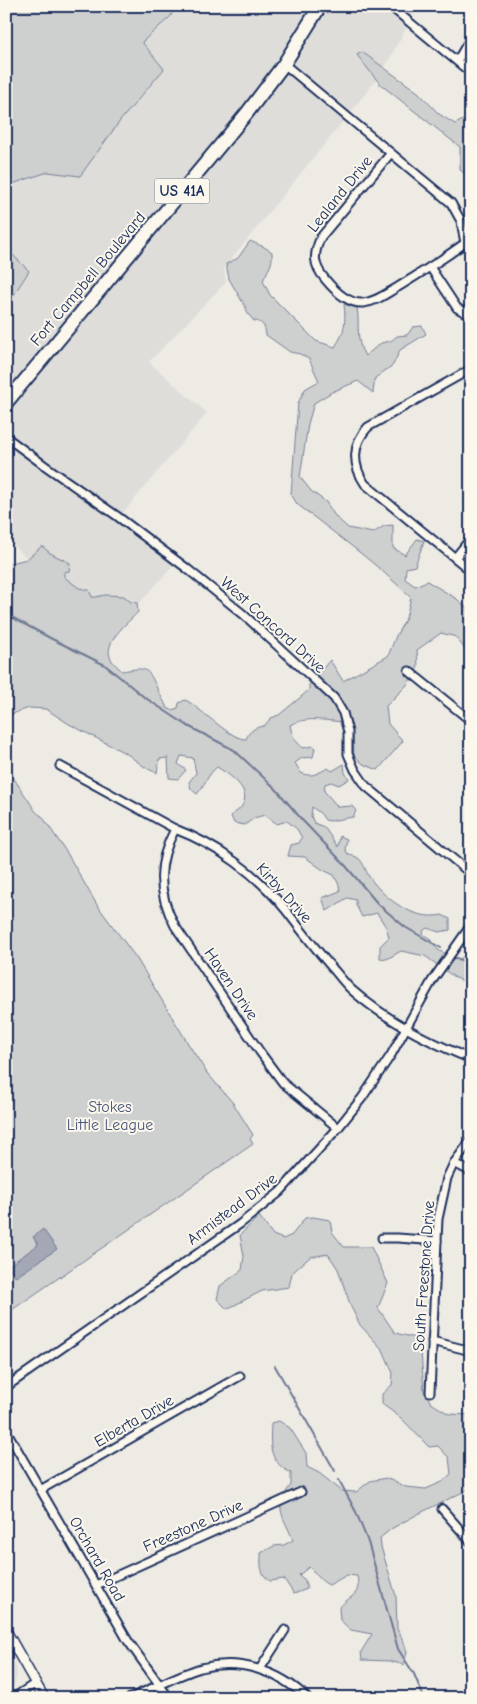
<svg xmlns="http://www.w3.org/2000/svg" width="477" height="1704" viewBox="0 0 477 1704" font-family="'Comic Neue',sans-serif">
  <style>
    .built { fill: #deddda }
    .green { fill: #cecfcf; stroke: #747f96 }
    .water { fill: #a3a8b4; stroke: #6d7892 }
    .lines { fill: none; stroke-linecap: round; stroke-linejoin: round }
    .stream { stroke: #6d7892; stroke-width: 2 }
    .minor-casing { stroke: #1b2f5e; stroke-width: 11 }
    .tertiary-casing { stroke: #1b2f5e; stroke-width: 12 }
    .trunk-casing { stroke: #1b2f5e; stroke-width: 16 }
    .minor { stroke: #fbf7ec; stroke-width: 7 }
    .tertiary { stroke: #fbf7ec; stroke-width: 9 }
    .trunk { stroke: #fbf7ec; stroke-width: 12 }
    .labels { text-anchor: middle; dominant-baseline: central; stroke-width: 4; stroke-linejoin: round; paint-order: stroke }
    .shield { fill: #fbf7ec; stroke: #5e6b89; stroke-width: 1 }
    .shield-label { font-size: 15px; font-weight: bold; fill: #1b2f5e }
    .street-label { font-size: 16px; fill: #1b2f5e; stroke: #fbf7ec }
    .park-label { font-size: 16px; fill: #48577a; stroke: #fbf7ec }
  </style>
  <rect width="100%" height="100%" fill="#eeebe4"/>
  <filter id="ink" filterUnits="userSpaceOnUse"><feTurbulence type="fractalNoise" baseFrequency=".02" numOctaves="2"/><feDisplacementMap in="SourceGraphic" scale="10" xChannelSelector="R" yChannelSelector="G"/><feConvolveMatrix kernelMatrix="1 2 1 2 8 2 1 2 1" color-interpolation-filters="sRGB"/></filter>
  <g filter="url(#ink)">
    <g class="built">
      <path d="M177 6H418L382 73 224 268 226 282 149 362 207 413 122 514 181 557 125 619 26 557 6 539V307L29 271 6 248V186L48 172 120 121 164 70 142 42 170 17Z"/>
      <path d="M6 1648 16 1665 17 1675 13 1689 6 1694Z"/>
    </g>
    <g class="green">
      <path d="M6 6H177L170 17 142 42 164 69 120 121 80 176 48 172 6 186Z"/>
      <path d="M362 52 418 92 439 114 455 124 463 120 471 119V178L460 170V147L380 84 357 55Z"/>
      <path d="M250 241 264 247 272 252C273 266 268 268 263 281L270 295 316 341 335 347C345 332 346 322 344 304L357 308C360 324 355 340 365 356L381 343 391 341 397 336 407 335 413 327 422 326 426 334 400 350 393 365 375 378 373 393 358 381 332 392 314 403 308 424 300 477 311 491 326 502 335 516 348 528 373 533 384 526 393 525V548L405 555 417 539 424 541 415 566 406 568 405 579 415 586 427 581 457 599 471 612V658L456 637 441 633 417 650 418 667 407 685 386 706 388 724 403 741 378 770 363 764 354 755 353 737 349 722C328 722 309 715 290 725 292 736 295 741 303 748L312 746 315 748 313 757 302 758 295 763 301 773C312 778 318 773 328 768L332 771 344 764 345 773 349 779 339 785 331 782 325 784 324 791 338 807 352 806 356 811 353 817 330 821 325 820 321 814 312 807 311 816 314 823 324 827 338 847 340 836 347 839 345 849 348 854C351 856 356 856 358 858 364 862 366 873 370 878 386 900 414 921 442 915L450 919V930L439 932 427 928 423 931 424 935 431 939 438 950 458 960 471 952V985L454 977 425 956 401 951 387 959 380 958V946L389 937 386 927 377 913 362 917 356 905V900L347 898 327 911 322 898 340 891 339 885 334 875 323 870 305 857 288 856 291 845 299 843 302 838 297 829 287 821 277 824 265 815 254 818 245 825 234 823 231 816C235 812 241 809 243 804 251 788 228 774 217 767 208 774 205 785 197 794L191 789 189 782 196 773 193 758 181 756 178 764 186 770 178 779 169 778 168 758 159 759 157 773 146 768 127 754 69 724 46 709 29 708 12 714 6 724V564L27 559 42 546 50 553 70 563 69 571 64 572V577L79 588 89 590 92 597C97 598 101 595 106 595 112 595 118 596 124 596L131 602 137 603 138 612C128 623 102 642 111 659 113 663 118 667 122 671 143 668 147 665 156 686 159 694 164 700 167 708L172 710 178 708 179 703 185 700 189 702C202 710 232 740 246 739 249 731 255 727 264 726L271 718 279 715 302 696 309 690V685L330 660 343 681 388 656 396 636 406 618 411 598C377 563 335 534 297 504L291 494 298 403 305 389 319 381 309 359 300 354 290 352 266 335C265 326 263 322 254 321L248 314 246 308 229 279 226 264 238 258Z"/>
      <path d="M6 248 29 271 6 307Z"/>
      <path d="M6 762C12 777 20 788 29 801 33 807 35 813 42 816L67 853 97 905 137 959 189 1045 207 1073 233 1103 253 1135 250 1139 253 1144 6 1314V1186L10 1182 6 1178Z"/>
      <path d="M259 1216 273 1235 283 1239 292 1235 305 1218 313 1217 330 1220 332 1232 344 1247H371L388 1283 378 1308 395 1333 420 1339 424 1391 431 1403 449 1414 471 1415V1488L418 1514 391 1529 380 1538 381 1547 396 1596 397 1629 404 1642 407 1652 404 1665 390 1661 362 1660 361 1652 372 1634 351 1630 340 1620 339 1608C352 1593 361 1597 357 1576L347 1575 329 1585C320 1581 317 1574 309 1567L299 1575 305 1580 307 1589 294 1594 284 1579 270 1581C259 1573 261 1565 261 1553L274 1546 284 1545 293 1540C284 1516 272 1509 291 1485V1473C268 1461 270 1446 271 1423L279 1421 290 1428 306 1453 307 1467 319 1473 342 1491 356 1492 370 1481 386 1478 406 1487 426 1489 442 1482 451 1474 449 1458 438 1446 429 1447 401 1418 382 1404V1394L392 1385 393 1373 383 1350 360 1325 351 1307 338 1269 328 1254 310 1257 292 1273 289 1287 262 1291 227 1309 217 1299 220 1286 242 1270 244 1256 240 1235Z"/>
    </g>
    <path class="water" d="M43 1229 57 1249 16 1277 8 1266 38 1245 33 1237Z"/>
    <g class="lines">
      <g class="stream">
        <path d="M6 614 50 638 105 665 144 697 188 726 234 750 276 789 303 821 345 865 378 904 405 927 441 948"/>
        <path d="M456 958 471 964"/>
        <path d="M275 1366 335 1471"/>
        <path d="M339 1480 356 1512 368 1542 398 1649 414 1674 424 1698"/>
      </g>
      <defs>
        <g id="minor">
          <path d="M390 6 471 73"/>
          <path d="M457 61 471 37"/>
          <path d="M284 64 451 203 461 221 465 243"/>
          <path d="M391 153 321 237C313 254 313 265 325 279 334 290 348 304 363 303 376 302 387 293 398 287 421 273 443 259 465 243"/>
          <path d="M430 267 457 308 471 316"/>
          <path d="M471 369 368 427C352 444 352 465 365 484L471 571"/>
          <path d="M6 437 44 465 117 516 185 567 243 614 334 698 343 713 348 732V754L355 770 366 786 471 874"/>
          <path d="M455 558 471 538"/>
          <path d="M409 671 471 721"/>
          <path d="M60 766 175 829C217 845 257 874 285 909 301 930 317 951 335 971 341 978 346 985 353 991 387 1021 429 1042 471 1059"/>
          <path d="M175 829C157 863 157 892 175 926L260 1052 283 1083 338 1128"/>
          <path d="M454 1163 471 1172"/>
          <path d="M382 1238H398L437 1241"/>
          <path d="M432 1341 471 1351"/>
          <path d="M6 1387 240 1224 280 1192 338 1128 362 1098 391 1055 432 981 471 925"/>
          <path d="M430 1392 438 1219 447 1178 454 1163 471 1140"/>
          <path d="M6 1430 128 1641 169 1698"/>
          <path d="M42 1489 240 1376"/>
          <path d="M442 1509 471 1542"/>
          <path d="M96 1585 301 1492"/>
          <path d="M260 1669 285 1630"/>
          <path d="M13 1698 36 1683"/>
          <path d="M130 1698C154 1688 177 1675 201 1668 240 1658 279 1671 307 1698"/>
        </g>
        <path id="tertiary" d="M6 1631 44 1698"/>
        <path id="trunk" d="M6 403 247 113 284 64 320 6"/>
      </defs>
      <use href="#minor" class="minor-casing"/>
      <use href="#tertiary" class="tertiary-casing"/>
      <use href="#trunk" class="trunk-casing"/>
      <use href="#minor" class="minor"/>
      <use href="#tertiary" class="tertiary"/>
      <use href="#trunk" class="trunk"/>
    </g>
  </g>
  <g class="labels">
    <rect class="shield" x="154.5" y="178.5" width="55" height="25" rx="4"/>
    <g class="shield-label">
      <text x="182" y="191">US 41A</text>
    </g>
    <g class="street-label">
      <text transform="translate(340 194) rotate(-51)">Lealand Drive</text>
      <text transform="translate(88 279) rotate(-50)">Fort Campbell Boulevard</text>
      <text transform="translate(273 625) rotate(42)">West Concord Drive</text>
      <text transform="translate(284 893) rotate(48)">Kirby Drive</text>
      <text transform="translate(231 984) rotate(56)">Haven Drive</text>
      <text transform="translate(232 1209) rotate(-37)">Armistead Drive</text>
      <text transform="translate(424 1276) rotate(-86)">South Freestone Drive</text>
      <text transform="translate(134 1421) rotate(-30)">Elberta Drive</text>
      <text transform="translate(193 1526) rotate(-24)">Freestone Drive</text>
      <text transform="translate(97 1559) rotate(60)">Orchard Road</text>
    </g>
    <g class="park-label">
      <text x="110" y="1107">Stokes<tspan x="110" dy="18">Little League</tspan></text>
    </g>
  </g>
  <rect width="477" height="1704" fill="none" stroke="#fbf7ec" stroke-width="25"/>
  <rect x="12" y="12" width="452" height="1679" fill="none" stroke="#1b2f5e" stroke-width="2" filter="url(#ink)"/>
</svg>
